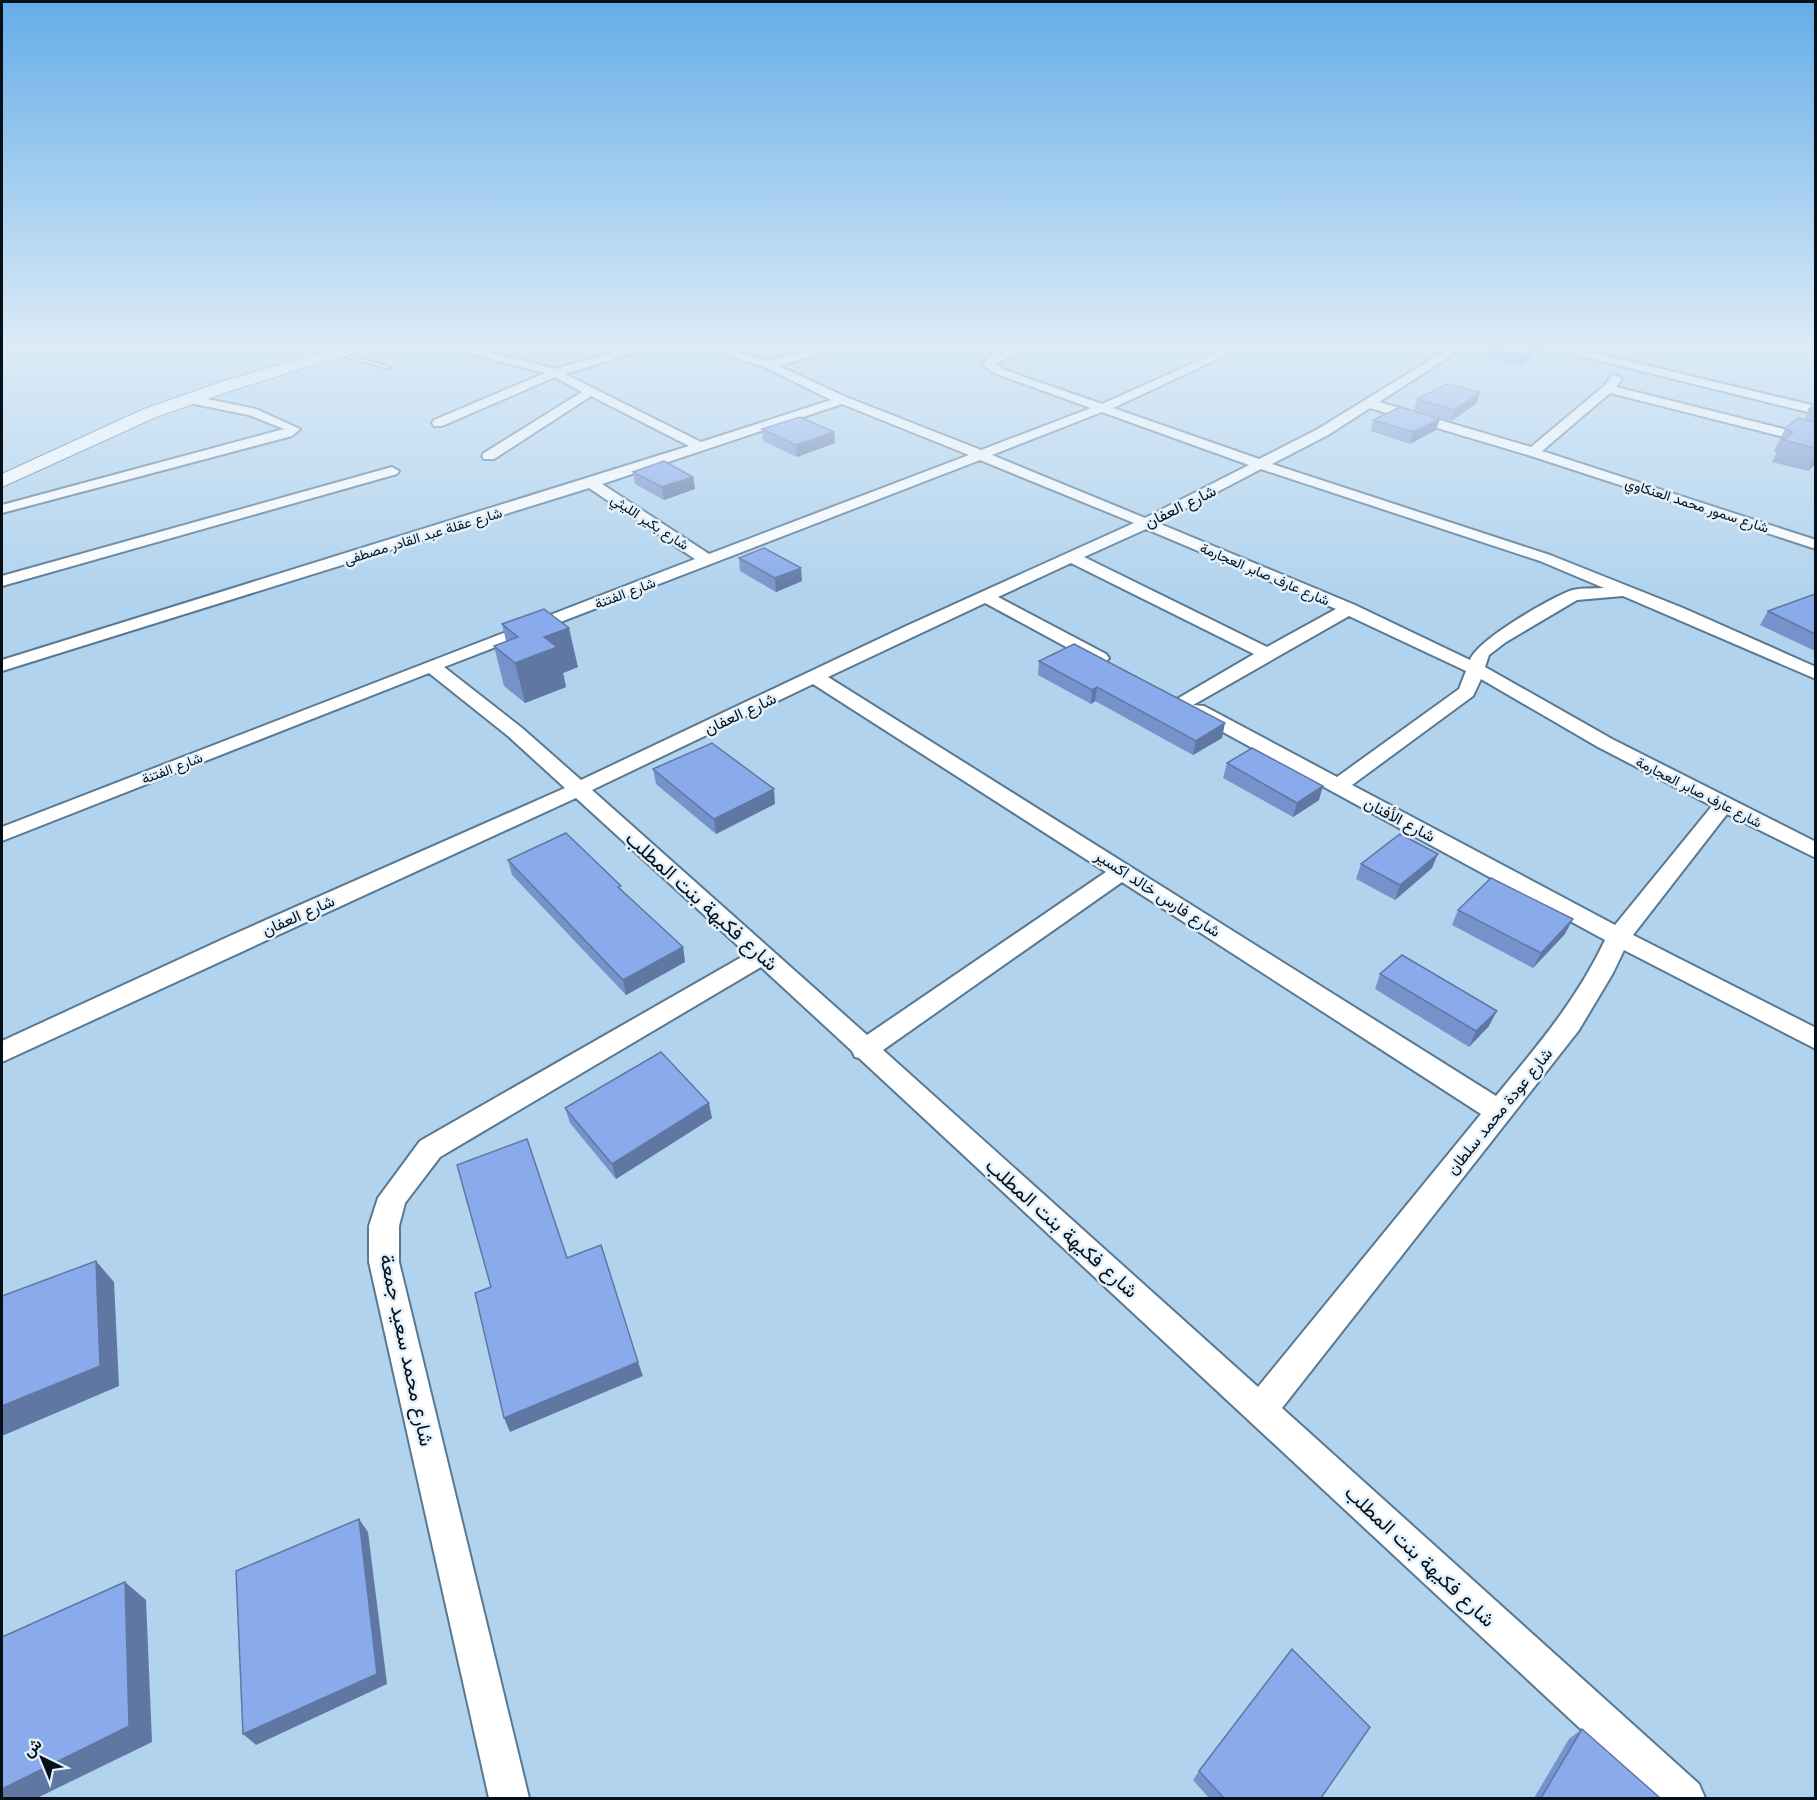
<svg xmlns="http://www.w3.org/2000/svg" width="1817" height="1800" viewBox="0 0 1817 1800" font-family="'Libre Baskerville',Vazirmatn,serif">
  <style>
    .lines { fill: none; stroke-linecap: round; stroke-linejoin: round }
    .lane-casing { stroke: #597891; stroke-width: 3 }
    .street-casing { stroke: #597891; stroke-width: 4 }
    .secondary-casing { stroke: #597891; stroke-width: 2 }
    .lane { fill: #fff; fill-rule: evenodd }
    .street { fill: #fff; fill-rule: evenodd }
    .secondary { fill: #fff; fill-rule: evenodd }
    .wall { fill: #7692ca }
    .shaded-wall { fill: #6077a4 }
    .building { fill: #89aaeb; stroke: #6077a4; stroke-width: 1.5 }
    .labels { text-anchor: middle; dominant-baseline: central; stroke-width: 5; stroke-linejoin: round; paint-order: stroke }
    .far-street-label { font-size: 14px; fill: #051019; stroke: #e3f1fc }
    .street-label { font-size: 16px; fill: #051019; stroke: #e3f1fc }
    .near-street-label { font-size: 20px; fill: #051019; stroke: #e3f1fc }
  </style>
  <rect width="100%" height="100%" fill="#b1d3ee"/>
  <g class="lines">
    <defs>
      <path id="lane" d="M335 352H339L390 367 385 368 335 354Z"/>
      <g id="street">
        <path d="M438 344H456L556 369 640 344H656L655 346 565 374 701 442 831 400 765 367 724 354 690 346 689 344H709L727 348 769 361 831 344H848L847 346 779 366 846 397 981 450 1091 408 994 373 982 364C995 350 1015 343 1034 344L995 364 1002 369 1102 404 1236 344H1250L1113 408 1259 459 1318 429 1456 344H1469L1379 402 1531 447 1604 386 1612 376 1616 375 1622 379 1616 387 1816 437V445L1610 393 1542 451 1816 540V549L1528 455 1370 408 1328 435 1272 464 1550 555 1683 608 1816 667V679L1623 596 1577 600 1506 642 1489 655 1485 667 1612 739 1816 842V858L1727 814 1633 935 1816 1028V1049L1624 950 1613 973 1579 1030 1282 1408 1699 1784 1705 1798H1655L859 1058 855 1057 852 1051 761 967 440 1157 405 1203 399 1226V1262L529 1798H489L369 1262V1226L378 1198 420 1141 747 954 576 798 2 1062V1041L232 935 565 788 508 736 429 673 2 841V827L695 559 589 488 2 671V660L689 446 591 396 494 459H484L482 456 484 453 582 392 555 377 442 426H434L432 423 434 420 545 373 439 346ZM842 404 969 455 709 554 602 484ZM1102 412 1249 465 1145 518 992 455ZM980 460 1134 523 904 627 581 780 522 728 444 667ZM1261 469 1540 561 1604 588C1592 589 1577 587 1567 592 1546 601 1477 640 1470 660L1355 605 1158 523ZM1146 529 1336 609 1267 647 1084 557ZM1071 563 1254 654 1177 699 1175 703 1177 707H1190L1188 710 1190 714 1605 940C1576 1001 1538 1045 1496 1096L828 677 985 603 1094 662H1106L1109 658 1106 654 998 597ZM1349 616 1466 671 1459 689 1337 777 1204 706 1193 705ZM1481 679 1598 747 1712 806 1615 925 1352 785 1473 696ZM813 684 1106 872 867 1035 592 790ZM1122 882 1481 1114 1258 1387 883 1050Z"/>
        <path d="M1538 344H1557L1816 406V414L1540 346Z"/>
        <path d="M188 395 256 409 300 429 292 436 2 513V505L284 429 249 415 184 402 182 399Z"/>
        <path d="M392 467 399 471 397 474 2 586V576Z"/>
      </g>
      <path id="secondary" d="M351 344H375L372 347 233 390 156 417 2 487V474L144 409 221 382Z"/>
    </defs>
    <use href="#lane" class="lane-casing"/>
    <use href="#street" class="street-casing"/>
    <use href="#secondary" class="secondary-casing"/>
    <use href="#lane" class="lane"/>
    <use href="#street" class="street"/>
    <use href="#secondary" class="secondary"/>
  </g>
  <g class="wall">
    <path d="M1487 344H1544L1542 349 1520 365 1480 357 1484 346Z"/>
    <path d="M1480 392 1477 403 1451 421 1414 410 1417 399Z"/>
    <path d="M1815 404V464L1808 471 1772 462 1777 452 1774 451 1785 429 1804 420 1809 409Z"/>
    <path d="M1440 419 1436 430 1410 444 1371 431 1373 420Z"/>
    <path d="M762 429 834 432 835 443 797 457 763 441Z"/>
    <path d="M633 472 693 477 695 489 664 500 635 484Z"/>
    <path d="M739 558 802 581 776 592 740 571Z"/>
    <path d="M1815 594V651L1760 625 1768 611Z"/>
    <path d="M502 624 578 667 563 673 566 687 525 703 504 686 494 646 506 641Z"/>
    <path d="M1039 661 1222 738 1193 755 1095 701 1091 704 1038 675Z"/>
    <path d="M1227 763 1319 800 1293 817 1223 778Z"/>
    <path d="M653 769 775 804 716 834 656 784Z"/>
    <path d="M508 860 622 891 683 947 685 962 626 995 512 875Z"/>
    <path d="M1361 864 1432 868 1395 900 1356 879Z"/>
    <path d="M1458 910 1565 934 1533 968 1452 925Z"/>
    <path d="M1380 974 1489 1026 1469 1047 1375 989Z"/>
    <path d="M565 1108 712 1118 616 1179 570 1123Z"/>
    <path d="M1582 1729 1660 1798H1534L1569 1739Z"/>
    <path d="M1199 1771 1321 1798H1209L1193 1780Z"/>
  </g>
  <g class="shaded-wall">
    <path d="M1539 344H1544L1542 349 1520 365 1524 355Z"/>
    <path d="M1480 392 1477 403 1451 421 1454 410Z"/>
    <path d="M1440 419 1436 430 1410 444 1413 432Z"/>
    <path d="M834 432 835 443 797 457 796 445Z"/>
    <path d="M1815 456V464L1808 471Z"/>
    <path d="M693 477 695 489 664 500 662 487Z"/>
    <path d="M801 568 802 581 776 592 775 578Z"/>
    <path d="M569 628 578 667 563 673 566 687 525 703 515 663 544 637Z"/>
    <path d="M1097 687 1095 701 1091 704 1092 690Z"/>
    <path d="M1225 723 1222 738 1193 755 1196 741Z"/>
    <path d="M1323 786 1319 800 1293 817 1297 803Z"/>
    <path d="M774 789 775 804 716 834 714 819Z"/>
    <path d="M1438 854 1432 868 1395 900 1400 885Z"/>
    <path d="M1573 919 1565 934 1533 968 1541 953Z"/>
    <path d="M683 947 685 962 626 995 623 980Z"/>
    <path d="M1497 1011 1489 1026 1469 1047 1476 1031Z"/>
    <path d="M709 1103 712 1118 616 1179 612 1164Z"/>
    <path d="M96 1261 114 1282 119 1386 2 1436V1406Z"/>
    <path d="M638 1362 643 1376 510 1432 504 1418Z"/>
    <path d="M359 1519 368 1532 387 1684 256 1745 243 1734Z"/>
    <path d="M125 1582 146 1600 152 1742 37 1798H2V1789Z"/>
  </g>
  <g class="building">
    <path d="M1487 344H1539L1524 355 1484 346Z"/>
    <path d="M1447 384 1480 392 1454 410 1417 399Z"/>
    <path d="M1815 404V411L1809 409Z"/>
    <path d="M1400 407 1440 419 1413 432 1373 420Z"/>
    <path d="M800 417 834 432 796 445 762 429Z"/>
    <path d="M1798 418 1815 422V448L1783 440 1793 432 1785 429Z"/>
    <path d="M664 461 693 477 662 487 633 472Z"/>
    <path d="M764 548 801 568 775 578 739 558Z"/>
    <path d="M1815 594V634L1768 611Z"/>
    <path d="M544 609 569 628 544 637 557 647 515 663 494 646 518 637 502 624Z"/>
    <path d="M1074 644 1225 723 1196 741 1097 687 1092 690 1039 661Z"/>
    <path d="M712 743 774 789 714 819 653 769Z"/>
    <path d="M1252 748 1323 786 1297 803 1227 763Z"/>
    <path d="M566 833 621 886 618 887 683 947 623 980 508 860Z"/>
    <path d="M1400 834 1438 854 1400 885 1361 864Z"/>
    <path d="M1491 878 1573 919 1541 953 1458 910Z"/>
    <path d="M1402 955 1497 1011 1476 1031 1380 974Z"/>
    <path d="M661 1052 709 1103 612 1164 565 1108Z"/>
    <path d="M527 1139 567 1258 601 1245 638 1362 504 1418 475 1293 491 1287 457 1165Z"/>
    <path d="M96 1261 100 1366 2 1406V1296Z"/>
    <path d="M359 1519 377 1674 243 1734 236 1571Z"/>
    <path d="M125 1582 129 1726 2 1789V1637Z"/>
    <path d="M1292 1649 1370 1727 1321 1798H1224L1199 1771Z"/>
    <path d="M1582 1729 1660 1798H1541Z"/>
  </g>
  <linearGradient id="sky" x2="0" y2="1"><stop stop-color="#65ade8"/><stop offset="0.58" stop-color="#dcebf7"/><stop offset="1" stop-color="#dcebf7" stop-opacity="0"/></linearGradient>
  <rect width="1817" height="596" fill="url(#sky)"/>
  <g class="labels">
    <g class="far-street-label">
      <text transform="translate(1697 505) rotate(18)">شارع سمور محمد العنكاوي</text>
      <text transform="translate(650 522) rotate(33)">شارع بكير الليثي</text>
      <text transform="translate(423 536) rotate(-17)">شارع عقلة عبد القادر مصطفى</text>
      <text transform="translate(1265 574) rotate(23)">شارع عارف صابر العجارمة</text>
      <text transform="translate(625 593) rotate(-21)">شارع الفتنة</text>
      <text transform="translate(172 768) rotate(-21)">شارع الفتنة</text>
      <text transform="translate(1699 792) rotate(27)">شارع عارف صابر العجارمة</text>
    </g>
    <g class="street-label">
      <text transform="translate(1180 506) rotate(-26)">شارع العفان</text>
      <text transform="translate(740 713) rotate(-25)">شارع العفان</text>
      <text transform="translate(1400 819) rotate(28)">شارع الأفنان</text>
      <text transform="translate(1158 893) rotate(33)">شارع فارس خالد اكسير</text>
      <text transform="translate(298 915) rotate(-24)">شارع العفان</text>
      <text transform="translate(1499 1111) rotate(-51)">شارع عودة محمد سلطان</text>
    </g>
    <g class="near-street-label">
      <text transform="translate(702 901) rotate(42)">شارع فكيهة بنت المطلب</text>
      <text transform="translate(1062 1228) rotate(42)">شارع فكيهة بنت المطلب</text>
      <text transform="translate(407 1350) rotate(78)">شارع محمد سعيد جمعة</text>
      <text transform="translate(1420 1556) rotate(43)">شارع فكيهة بنت المطلب</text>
    </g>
  </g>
  <rect width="1817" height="1800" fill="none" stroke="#051019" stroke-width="6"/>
  <g transform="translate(42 1758) rotate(317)" stroke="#e3f1fc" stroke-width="4.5" paint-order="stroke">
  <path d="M0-4.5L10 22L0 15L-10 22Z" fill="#051019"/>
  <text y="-9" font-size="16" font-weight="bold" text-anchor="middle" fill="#051019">ش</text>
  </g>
</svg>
